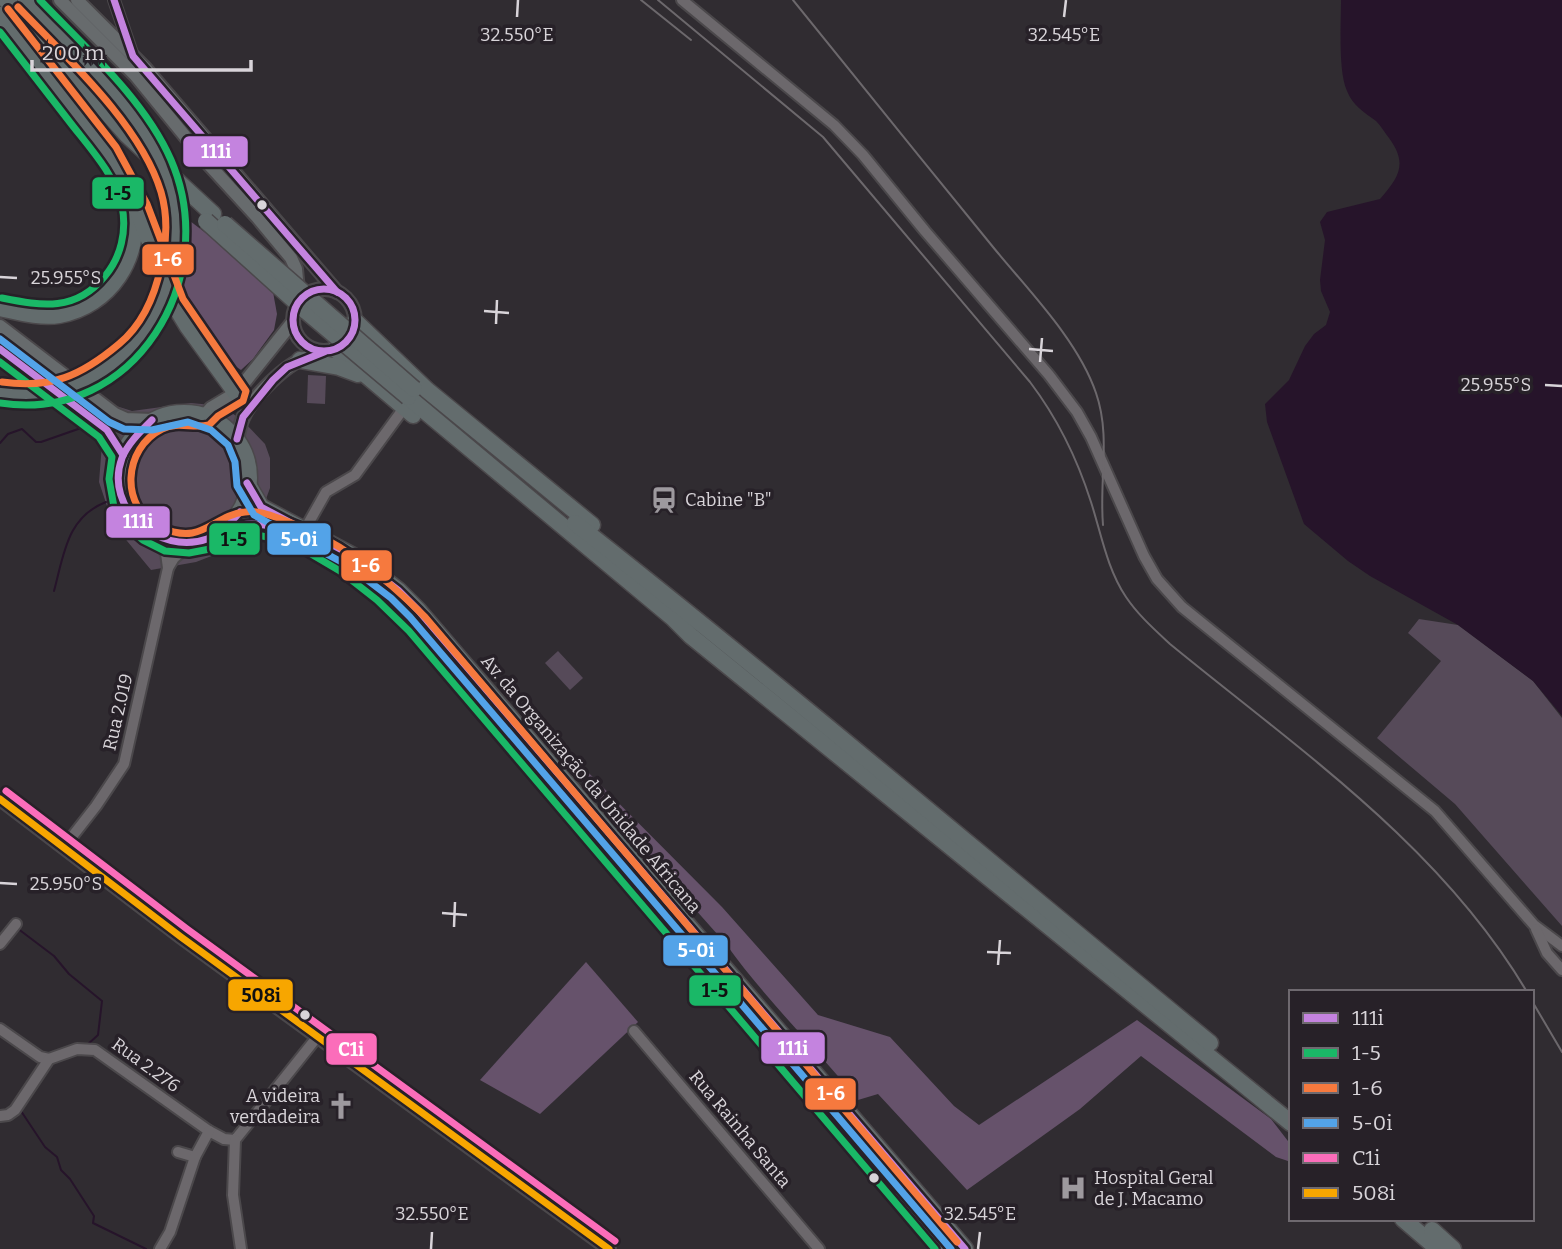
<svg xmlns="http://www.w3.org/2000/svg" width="1562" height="1249" viewBox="0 0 1562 1249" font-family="Bitter,serif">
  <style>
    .green { fill: #564a59 }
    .forest { fill: #66526b }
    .water { fill: #26142a }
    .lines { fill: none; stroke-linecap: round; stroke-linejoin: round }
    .stream { stroke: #26142a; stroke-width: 2 }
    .minor-casing { stroke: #4b484b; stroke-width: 14 }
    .major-casing { stroke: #4b484b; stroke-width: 16 }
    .highway-casing { stroke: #4b484b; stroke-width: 19 }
    .minor { stroke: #6c686c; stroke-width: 10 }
    .major { stroke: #676b6d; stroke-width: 12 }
    .highway { stroke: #636c6d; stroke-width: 16 }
    .rail { stroke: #6c686c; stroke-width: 2 }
    .highway-bridge-casing { stroke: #4b484b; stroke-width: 19; stroke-linecap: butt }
    .highway-bridge { stroke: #636c6d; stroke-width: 16 }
    .bus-1-casing { stroke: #272128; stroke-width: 12 }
    .bus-2-casing { stroke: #272128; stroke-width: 12 }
    .bus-3-casing { stroke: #272128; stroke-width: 12 }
    .bus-4-casing { stroke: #272128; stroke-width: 12 }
    .bus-5-casing { stroke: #272128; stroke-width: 12 }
    .bus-6-casing { stroke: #272128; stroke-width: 12 }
    .bus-1 { stroke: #c483df; stroke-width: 7 }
    .bus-2 { stroke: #1ab867; stroke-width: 7 }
    .bus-3 { stroke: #f6793e; stroke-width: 7 }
    .bus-4 { stroke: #53a3e8; stroke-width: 7 }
    .bus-5 { stroke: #fb6dba; stroke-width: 7 }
    .bus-6 { stroke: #f7a600; stroke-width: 7 }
    .ticks { fill: none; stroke: #d8d4d9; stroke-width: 2.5 }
    .bus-dot { fill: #d8d4d9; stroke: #272128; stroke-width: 2.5 }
    .labels { text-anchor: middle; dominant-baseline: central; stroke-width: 7; stroke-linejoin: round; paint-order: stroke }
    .poi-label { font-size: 18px; fill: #d8d4d9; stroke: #272128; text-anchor: start }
    .street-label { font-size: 18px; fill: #d8d4d9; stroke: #272128 }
    .ticks-label { font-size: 18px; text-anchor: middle; fill: #d8d4d9; stroke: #272128; stroke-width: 7; stroke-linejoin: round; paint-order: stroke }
    .line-badge { stroke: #272128; stroke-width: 2.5 }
    .badge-label { font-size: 19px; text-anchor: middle; font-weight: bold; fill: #fff }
    .pale-badge-label { font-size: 19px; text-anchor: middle; font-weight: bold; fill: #111 }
  </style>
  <rect width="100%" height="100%" fill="#302c31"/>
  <g class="green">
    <path d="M0 317 110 404 132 411 191 403 222 406 243 421 265 444 270 458V488L262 510 245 530 222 552 196 562 151 570 113 524 99 482 102 444 0 368Z"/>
    <path d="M308 375 326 376 325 404 307 403Z"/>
    <path d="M1419 619 1458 625 1533 681 1562 718V926L1455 804 1377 738 1441 661 1408 633Z"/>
    <path d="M558 651 583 678 570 690 545 663Z"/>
  </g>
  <g class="forest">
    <path d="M190 221 232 253 273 292 277 314 274 330 253 359 241 370 216 353 193 312 182 284 184 248Z"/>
    <path d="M546 730 722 907 818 1015 890 1037 954 1106 979 1125 1137 1020 1271 1119 1291 1145V1162L1276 1157 1141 1056 1080 1109 967 1190 878 1094 858 1100C815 1047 766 1000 726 944L550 746Z"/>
    <path d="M586 962 638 1022 540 1114 480 1080Z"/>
  </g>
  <path class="water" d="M1341 0H1562V716L1533 681 1458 625 1370 576 1348 561 1304 524 1267 422 1265 404 1289 380 1305 346 1314 334 1326 325 1330 312 1321 291 1320 280 1325 240 1320 222 1327 212 1380 199C1399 177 1408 164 1389 138 1385 133 1381 126 1376 121 1364 112 1353 106 1347 91 1338 71 1341 23 1341 0Z"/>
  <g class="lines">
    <g class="stream">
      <path d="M0 443 8 434 22 429 36 442H41L81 428 86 423"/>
      <path d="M54 591C64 554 67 517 106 502"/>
      <path d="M17 928 54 956 69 974 102 1001 98 1035 87 1045"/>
      <path d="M21 1111 45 1147 57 1157 61 1170 70 1179 94 1216 93 1223 146 1249"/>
    </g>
    <defs>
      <g id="minor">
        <path d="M114 0 133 56"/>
        <path d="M682 0 834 125 863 155 925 231 1049 375 1077 412 1091 437 1144 556 1157 579 1182 607 1435 811 1534 925 1562 946"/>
        <path d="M304 531 326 492 355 475 404 408"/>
        <path d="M153 536 166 553 168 568"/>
        <path d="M64 847 96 806 124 764 168 568 174 558 192 543"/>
        <path d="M1536 929 1547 953 1562 970"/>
        <path d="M0 944 16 924"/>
        <path d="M0 1029 40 1057 49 1059"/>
        <path d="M634 1031 819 1249"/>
        <path d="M0 1116 8 1115 15 1110 49 1059 77 1049 95 1050 209 1131 224 1139 235 1140 318 1036"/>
        <path d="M235 1140 233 1195 241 1249"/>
        <path d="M178 1152 195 1157"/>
        <path d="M160 1249 170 1232 195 1157 209 1131"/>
      </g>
      <g id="major">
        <path d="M60 0 135 75 202 157 257 217 291 258 296 269 298 290"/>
        <path d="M77 0 145 68 337 292"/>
        <circle cx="324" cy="320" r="31"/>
        <path d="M0 326 115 414 126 419 152 420"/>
        <path d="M0 349 107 430 123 455"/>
        <path d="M204 416 211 408 236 393 291 324"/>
        <path d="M237 439C239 432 240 424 243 418 252 397 286 364 307 357"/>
        <path d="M0 799 181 937 609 1249"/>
      </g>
      <g id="highway">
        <path d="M6 0 126 134 213 214"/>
        <path d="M0 15 107 153C117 170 129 187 133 207 142 257 110 306 59 315 40 318 19 312 0 308"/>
        <path d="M137 209 174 304 188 327 236 393"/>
        <path d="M355 321 427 390 592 525"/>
        <path d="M335 349 413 415"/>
        <path d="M300 360 339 367 358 374"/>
        <path d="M408 397 673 618 691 636 1291 1123"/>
        <circle cx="184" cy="478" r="65"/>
        <path d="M247 483 261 507 355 557 398 590 418 610 965 1249"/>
        <path d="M575 523C790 692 998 870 1210 1043"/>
        <path d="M229 528 246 522 262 524 293 534"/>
        <path d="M904 1195 949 1249"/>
        <path d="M1403 1219 1438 1249"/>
        <path d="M1432 1230 1453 1249"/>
      </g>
    </defs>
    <use href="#minor" class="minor-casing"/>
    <use href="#major" class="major-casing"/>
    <use href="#highway" class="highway-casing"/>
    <use href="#minor" class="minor"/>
    <use href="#major" class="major"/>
    <use href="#highway" class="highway"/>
    <g class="rail">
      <path d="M641 0 691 40"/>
      <path d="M658 0 823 137 1030 382C1058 419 1077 458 1091 502 1101 533 1107 569 1126 597 1138 615 1155 630 1170 644 1298 749 1441 846 1527 992"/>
      <path d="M793 0C859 82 926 165 993 247 1028 290 1078 340 1096 393 1111 436 1099 480 1103 525"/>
      <path d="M1532 1001 1562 1052"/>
    </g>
    <defs>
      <g id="highway-bridge">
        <path d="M206 221 307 312 408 397"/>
        <path d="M225 224 414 389"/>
        <path d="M0 392C51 403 82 387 121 356 145 338 160 309 169 281 197 190 146 128 88 66 67 44 47 22 26 0"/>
      </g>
    </defs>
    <use href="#highway-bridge" class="highway-bridge-casing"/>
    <use href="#highway-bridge" class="highway-bridge"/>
    <defs>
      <g id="bus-1">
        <path d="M114 0 133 56 337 292"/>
        <circle cx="324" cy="320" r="31"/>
        <path d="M0 349 107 430 123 455"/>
        <path d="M152 420C141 431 128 443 122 458 103 509 160 556 207 539 221 534 230 523 240 512"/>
        <path d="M237 439 243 417 273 380 287 367 324 352"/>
        <path d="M247 483 261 507 355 557 398 590 418 610 965 1249"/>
        <path d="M229 528C250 521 266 524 287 532"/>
      </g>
      <g id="bus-2">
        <path d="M0 32C23 62 46 91 69 121 88 146 115 174 122 206 127 231 121 257 105 276 76 312 42 306 2 298"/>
        <path d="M0 362 99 437 112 457 109 479 114 507 123 523 143 540 165 551 189 553 215 548 248 533 281 540 301 548 340 571 377 600 409 631 935 1249"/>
        <path d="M0 403C135 424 222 278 171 160 145 100 85 47 40 0"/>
      </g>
      <g id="bus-3">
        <path d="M8 9 116 147 147 204 183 299 246 391 243 401 218 416 209 425C193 429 178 421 162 429 123 448 119 508 160 527 203 547 212 515 245 512 257 510 270 515 281 519 338 539 383 575 425 617L957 1242"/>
        <path d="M2 382C51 389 81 376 119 344 142 325 155 295 161 266 167 241 168 216 161 192 141 125 66 57 18 7"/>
      </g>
      <path id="bus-4" d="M0 339 109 422 124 429 152 430 188 422 211 430 228 445 235 462 237 486 254 515 349 566 391 598 410 617 951 1249"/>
      <path id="bus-5" d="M6 791 187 929 615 1241"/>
      <path id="bus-6" d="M0 799 181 937 609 1249"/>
    </defs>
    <use href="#bus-1" class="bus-1-casing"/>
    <use href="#bus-2" class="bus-2-casing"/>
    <use href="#bus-3" class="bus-3-casing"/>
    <use href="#bus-4" class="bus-4-casing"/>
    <use href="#bus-5" class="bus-5-casing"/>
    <use href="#bus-6" class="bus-6-casing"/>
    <use href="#bus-1" class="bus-1"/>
    <use href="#bus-2" class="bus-2"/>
    <use href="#bus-3" class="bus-3"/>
    <use href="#bus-4" class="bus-4"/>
    <use href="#bus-5" class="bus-5"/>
    <use href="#bus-6" class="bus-6"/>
  </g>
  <path class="ticks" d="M517 17 518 0M1064 17 1066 0M0 277 17 278M484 311 509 313M496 324 497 300M1029 349 1053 351M1040 362 1042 338M1545 385 1562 386M0 883 17 884M442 913 467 915M454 927 455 902M987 952 1011 953M998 965 1000 940M431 1249 432 1232M978 1249 980 1232"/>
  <defs>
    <symbol id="station-bare" viewBox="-9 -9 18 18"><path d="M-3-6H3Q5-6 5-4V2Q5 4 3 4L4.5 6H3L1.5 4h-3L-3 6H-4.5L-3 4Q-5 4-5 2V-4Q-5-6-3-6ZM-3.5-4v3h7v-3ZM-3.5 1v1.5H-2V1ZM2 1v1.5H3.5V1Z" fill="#9d999e" stroke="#272128" stroke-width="2.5" paint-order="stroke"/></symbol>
    <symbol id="church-bare" viewBox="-9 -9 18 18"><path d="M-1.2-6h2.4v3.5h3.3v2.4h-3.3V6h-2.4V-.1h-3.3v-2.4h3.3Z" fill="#9d999e" stroke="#272128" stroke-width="2.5" paint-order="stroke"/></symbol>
    <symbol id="hospital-bare" viewBox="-9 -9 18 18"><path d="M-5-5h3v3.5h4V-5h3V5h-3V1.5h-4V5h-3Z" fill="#9d999e" stroke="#272128" stroke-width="2.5" paint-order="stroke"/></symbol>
  </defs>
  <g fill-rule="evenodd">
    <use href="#station-bare" x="645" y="481" width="38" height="38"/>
    <use href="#church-bare" x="322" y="1087" width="38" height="38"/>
    <use href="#hospital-bare" x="1054" y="1169" width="38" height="38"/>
  </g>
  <g class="bus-dot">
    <circle cx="262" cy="205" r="6"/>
    <circle cx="305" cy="1015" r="6"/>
    <circle cx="874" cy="1178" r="6"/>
  </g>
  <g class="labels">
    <g class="poi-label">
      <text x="685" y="500">Cabine "B"</text>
      <text x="320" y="1096" text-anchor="end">A videira<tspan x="320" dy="21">verdadeira</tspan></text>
      <text x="1094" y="1178">Hospital Geral<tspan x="1094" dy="21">de J. Macamo</tspan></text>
    </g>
    <g class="street-label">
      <text transform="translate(118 712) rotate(-77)">Rua 2.019</text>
      <text transform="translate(591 784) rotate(50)">Av. da Organização da Unidade Africana</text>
      <text transform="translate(146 1065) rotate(36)">Rua 2.276</text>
      <text transform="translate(740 1129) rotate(50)">Rua Rainha Santa</text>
    </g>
  </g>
  <g class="ticks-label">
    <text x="517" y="41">32.550°E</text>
    <text x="1064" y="41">32.545°E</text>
    <text x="66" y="284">25.955°S</text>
    <text x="1496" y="391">25.955°S</text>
    <text x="66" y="890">25.950°S</text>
    <text x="432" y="1220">32.550°E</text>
    <text x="980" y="1220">32.545°E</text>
  </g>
  <g class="line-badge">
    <rect x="182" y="135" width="67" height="33" rx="7" fill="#c483df"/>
    <rect x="91" y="176" width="54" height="34" rx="7" fill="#1ab867"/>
    <rect x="141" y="243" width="54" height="33" rx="7" fill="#f6793e"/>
    <rect x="105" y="505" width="66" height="34" rx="7" fill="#c483df"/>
    <rect x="266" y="522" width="66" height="34" rx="7" fill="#53a3e8"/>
    <rect x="208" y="522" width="53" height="34" rx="7" fill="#1ab867"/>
    <rect x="340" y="549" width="53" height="33" rx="7" fill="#f6793e"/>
    <rect x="662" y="934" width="67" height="33" rx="7" fill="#53a3e8"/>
    <rect x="688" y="974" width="54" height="33" rx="7" fill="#1ab867"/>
    <rect x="227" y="978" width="67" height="34" rx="7" fill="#f7a600"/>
    <rect x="760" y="1031" width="66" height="34" rx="7" fill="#c483df"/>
    <rect x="325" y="1032" width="53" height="34" rx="7" fill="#fb6dba"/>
    <rect x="804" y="1077" width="53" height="34" rx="7" fill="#f6793e"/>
  </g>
  <g class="badge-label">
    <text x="216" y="158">111i</text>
    <text x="168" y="266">1-6</text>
    <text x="138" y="528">111i</text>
    <text x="299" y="546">5-0i</text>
    <text x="366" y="572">1-6</text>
    <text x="696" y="957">5-0i</text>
    <text x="793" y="1055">111i</text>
    <text x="351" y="1056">C1i</text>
    <text x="831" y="1100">1-6</text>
  </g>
  <g class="pale-badge-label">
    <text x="118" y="200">1-5</text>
    <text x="234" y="546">1-5</text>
    <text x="715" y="997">1-5</text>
    <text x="261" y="1002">508i</text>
  </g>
  <rect x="1289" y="990" width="245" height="231" fill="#272128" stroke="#6e696f" stroke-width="2"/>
  <rect x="1303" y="1013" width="35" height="10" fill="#c483df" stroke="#6e696f" stroke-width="2"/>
  <text x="1352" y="1025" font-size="21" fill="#d8d4d9">111i</text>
  <rect x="1303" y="1048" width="35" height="10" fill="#1ab867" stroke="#6e696f" stroke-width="2"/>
  <text x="1352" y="1060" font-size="21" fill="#d8d4d9">1-5</text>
  <rect x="1303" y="1083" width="35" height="10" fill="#f6793e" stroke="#6e696f" stroke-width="2"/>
  <text x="1352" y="1095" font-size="21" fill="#d8d4d9">1-6</text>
  <rect x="1303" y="1118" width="35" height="10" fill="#53a3e8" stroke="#6e696f" stroke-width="2"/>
  <text x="1352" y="1130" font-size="21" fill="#d8d4d9">5-0i</text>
  <rect x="1303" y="1153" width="35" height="10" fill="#fb6dba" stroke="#6e696f" stroke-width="2"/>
  <text x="1352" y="1165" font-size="21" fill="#d8d4d9">C1i</text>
  <rect x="1303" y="1188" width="35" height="10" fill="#f7a600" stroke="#6e696f" stroke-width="2"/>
  <text x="1352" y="1200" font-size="21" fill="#d8d4d9">508i</text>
  <path d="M32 60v10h219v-10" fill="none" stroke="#d8d4d9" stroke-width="3.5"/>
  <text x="42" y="60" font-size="21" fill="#d8d4d9" stroke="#272128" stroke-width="5" paint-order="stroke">200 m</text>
</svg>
